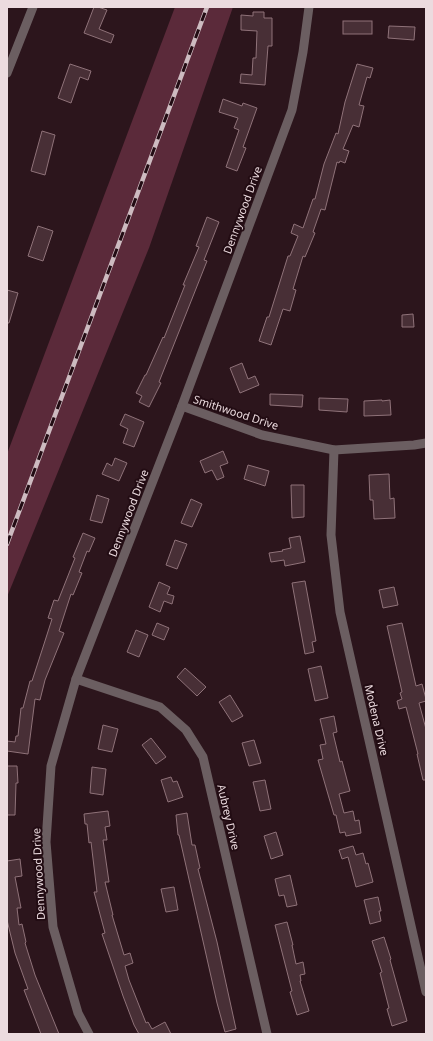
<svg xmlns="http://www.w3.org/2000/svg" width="433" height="1041" viewBox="0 0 433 1041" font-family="'Noto Sans',sans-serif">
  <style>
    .green { fill: #5b2a3a }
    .building { fill: #482f36; stroke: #8f7279 }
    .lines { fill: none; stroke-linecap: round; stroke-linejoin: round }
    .street { stroke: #6b5e61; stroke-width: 9 }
    .rail-casing { stroke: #cdbbc0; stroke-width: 4.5 }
    .rail { stroke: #220c13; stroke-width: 3; stroke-dasharray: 9; stroke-linecap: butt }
    .labels { text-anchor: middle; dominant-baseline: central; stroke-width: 4; stroke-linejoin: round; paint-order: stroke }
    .street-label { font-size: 11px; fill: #ecdbdf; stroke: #220c13 }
  </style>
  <rect width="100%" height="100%" fill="#2c151c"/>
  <path class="green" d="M175 7H233L149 248 7 597V454Z"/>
  <g class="building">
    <path d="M94 7H98L107 10 99 29 114 35 111 43 84 33Z"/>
    <path d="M253 12H264V18H272V46H268L265 85 240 83 241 74 252 75 253 58H256L257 31 241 30V15L253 16Z"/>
    <rect x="343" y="21" width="29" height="13"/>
    <path d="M389 26 415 27 414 40 388 38Z"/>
    <path d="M70 64 91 71 88 80 80 77 71 103 58 98Z"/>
    <path d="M357 64 373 68 370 78 367 77 359 105 364 106 359 127 353 125 343 149 349 151 345 163 340 161 339 163 337 162 325 210 321 209 313 232 315 233 305 257 303 256 293 289 296 290 290 311 283 309 271 345 259 341 267 317H269L288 256H290L298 236 291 233 294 224 303 228 313 199H315L324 164 336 133 338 134 345 102Z"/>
    <path d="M223 99 242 106 243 103 257 108 243 147 246 148 237 171 226 167 239 130 234 128 238 118 219 112Z"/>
    <path d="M42 131 55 135 45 175 31 171Z"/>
    <path d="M207 217 219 222 204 260 207 261 159 382 161 383 149 407 139 402 142 396 136 393 145 375H146L163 337 164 338 185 285H183L199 247 196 246Z"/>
    <path d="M38 226 53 231 43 261 28 256Z"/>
    <path d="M7 290 18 293 9 323H7Z"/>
    <path d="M413 314 414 327H402V315Z"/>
    <path d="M242 363 248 379 255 376 259 385 240 393 230 368Z"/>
    <path d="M270 394 303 395 302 407 270 405Z"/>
    <path d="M319 398 348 399 347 412 319 410Z"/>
    <path d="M382 400V401L390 400 391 415 364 416V401Z"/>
    <path d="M125 414 144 422 134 447 123 443 128 429 120 425Z"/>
    <path d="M223 451 228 463 220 466 224 477 217 480 212 470 205 473 200 461Z"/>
    <path d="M115 458 127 463 119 481 102 474 107 463 112 466Z"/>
    <path d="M248 465 269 471 265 486 244 479Z"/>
    <path d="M389 474 390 499 394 498 395 518 374 519 373 500H370L369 475Z"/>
    <path d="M291 485H304V517L292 518Z"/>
    <path d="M97 495 109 499 102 523 90 520Z"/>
    <path d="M191 499 202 504 192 527 181 523Z"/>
    <path d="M83 533 95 538 89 552 87 551 79 572 82 573 73 595 71 594 59 631 64 633 45 680 40 700 35 699 28 754 7 751V741L15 742 16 736H18L21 708H23L30 681H32L44 644 52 619 48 618 54 600 58 601 75 558 73 557Z"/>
    <path d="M300 536 305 562 285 566 284 560 271 562 269 553 283 551 282 550 291 548 289 538Z"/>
    <path d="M175 540 187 544 177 569 166 565Z"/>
    <path d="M305 581 316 641 312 642 314 652 305 654 292 583Z"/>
    <path d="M159 582 170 587 167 594 174 596 172 604 164 601 160 612 149 607Z"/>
    <path d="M394 587 398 605 383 608 379 590Z"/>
    <path d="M157 623 169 628 164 640 152 635Z"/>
    <path d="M402 623 416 686 422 684 426 699V701L419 703 426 729V780H423L417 754H418L406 707 399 709 397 701 402 699 400 693 402 692 387 626Z"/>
    <path d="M136 630 148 635 139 657 127 652Z"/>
    <path d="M321 666 328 698 315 701 308 669Z"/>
    <path d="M185 668 206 687 197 696 177 677Z"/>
    <path d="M230 695 243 716 232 722 219 702Z"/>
    <path d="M334 716 337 732 333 733 340 762 342 761 350 791 339 794 344 813 353 811 355 821 359 820 361 833 346 836 345 832 340 833 336 815H334L318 760 323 759 320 745 326 744 320 719Z"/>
    <path d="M103 725 118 729 112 752 98 749Z"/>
    <path d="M151 738 166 757 156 764 142 745Z"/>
    <path d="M254 740 261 763 249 766 242 743Z"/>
    <path d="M7 766H17L18 783H16L15 815H7Z"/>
    <path d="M92 767 106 769 103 795 90 793Z"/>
    <path d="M171 777 173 782 177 781 183 797 168 802 161 780Z"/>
    <path d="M265 780 271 809 260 811 253 782Z"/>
    <path d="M108 811 110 826 105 827 107 840H103L109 882H105L113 915H112L124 955 130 953 133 963 125 966 129 980 146 1023 148 1022 152 1029 165 1022 171 1034H139L134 1025 123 996 102 934 105 933 94 892H97L91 842 89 843 87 824H85L84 814Z"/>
    <path d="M187 813 192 845H195L200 868 198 869 217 942 236 1029 225 1032 217 1003 179 835H178L176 815Z"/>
    <path d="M276 832 283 855 271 859 264 836Z"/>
    <path d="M353 846 356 855 363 853 366 864 368 863 373 882 356 887 348 857 342 859 339 850Z"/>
    <path d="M20 859 22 876 15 877 21 908H17L19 925 22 924 26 942 25 943 35 975 59 1034H41L24 990 28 989 15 953 7 920V861Z"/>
    <path d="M290 875 297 905 287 907 284 895 279 896 275 879Z"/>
    <path d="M174 887 178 910 166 912 161 889Z"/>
    <path d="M378 897 381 911H379L381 921 370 924 364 900Z"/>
    <path d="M287 922 293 945H292L296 964 303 962 305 974 300 975 301 981H300L309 1011 297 1015 290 992 292 991 275 925Z"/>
    <path d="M384 937 391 959 390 960 407 1021 392 1026 387 1009 389 1008 380 973 382 972 372 941Z"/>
  </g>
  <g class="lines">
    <g class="street">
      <path d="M7 73 33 7"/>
      <path d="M182 406 262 435 334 450 414 445 426 443"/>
      <path d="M334 450 331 535 340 612 426 992"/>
      <path d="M76 679 160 707 186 730 203 757 267 1034"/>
      <path d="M89 1034 78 1013 53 927 46 842 51 766 76 679 182 406 292 110 303 52 309 7"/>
    </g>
    <defs>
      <path id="rail" d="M7 544 207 7"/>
    </defs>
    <use href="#rail" class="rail-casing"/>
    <use href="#rail" class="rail"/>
  </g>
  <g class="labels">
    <g class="street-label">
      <text transform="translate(242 210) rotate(-70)">Dennywood Drive</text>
      <text transform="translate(236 412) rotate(18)">Smithwood Drive</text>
      <text transform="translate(128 513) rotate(-69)">Dennywood Drive</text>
      <text transform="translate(377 720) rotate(77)">Modena Drive</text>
      <text transform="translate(229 817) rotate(77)">Aubrey Drive</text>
      <text transform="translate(38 874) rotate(-93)">Dennywood Drive</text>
    </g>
  </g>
  <rect width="433" height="1041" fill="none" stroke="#ecdbdf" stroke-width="16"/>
</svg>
